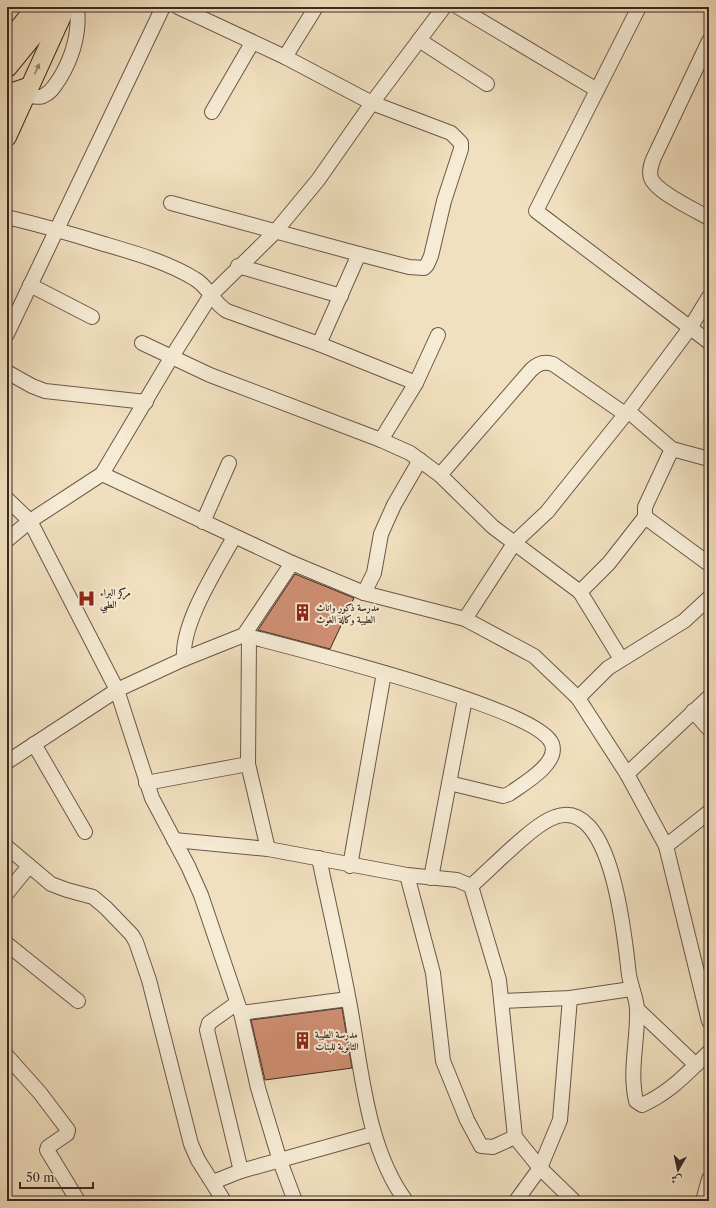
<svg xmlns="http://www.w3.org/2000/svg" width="716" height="1208" viewBox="0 0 716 1208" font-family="'Libre Caslon Text',Amiri,serif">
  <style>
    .building { fill: #cf8f73; stroke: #3d2922 }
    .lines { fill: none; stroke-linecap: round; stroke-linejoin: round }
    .minor-casing { stroke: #6a5749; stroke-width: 16 }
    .major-casing { stroke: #3d2922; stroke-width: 20 }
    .highway-casing { stroke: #3d2922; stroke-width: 22 }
    .minor { stroke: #f6ebd5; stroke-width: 14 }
    .major { stroke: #f1e0bf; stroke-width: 18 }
    .highway { stroke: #f1e0bf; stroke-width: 20 }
    .oneway { fill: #978470 }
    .labels { text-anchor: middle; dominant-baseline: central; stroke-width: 4; stroke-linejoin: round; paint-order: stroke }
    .poi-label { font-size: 10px; font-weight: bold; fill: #3d2922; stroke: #f6ebd5; text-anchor: start }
  </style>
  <rect width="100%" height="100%" fill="#f1e0bf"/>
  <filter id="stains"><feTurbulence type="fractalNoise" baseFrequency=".005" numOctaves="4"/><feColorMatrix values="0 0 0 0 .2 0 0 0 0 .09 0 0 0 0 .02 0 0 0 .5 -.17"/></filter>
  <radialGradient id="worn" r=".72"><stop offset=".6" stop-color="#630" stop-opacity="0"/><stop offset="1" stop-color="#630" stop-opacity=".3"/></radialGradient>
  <g class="building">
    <path d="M295 574 354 598 330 649 258 630Z"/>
    <path d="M342 1008 352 1068 265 1080 251 1020Z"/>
  </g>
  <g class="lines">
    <defs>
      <g id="minor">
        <path d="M458 7 597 90"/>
        <path d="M639 7 536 211 709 342"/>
        <path d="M419 40 487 84"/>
        <path d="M709 41 657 151C653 159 648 169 651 178 656 192 695 210 709 218"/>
        <path d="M285 57 316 7"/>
        <path d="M25 96C30 96 39 98 43 96 52 92 55 85 60 78 73 56 80 33 77 7"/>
        <path d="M212 112 252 43"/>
        <path d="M171 203 359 254 409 267 424 268 427 265 431 256 444 201 461 149V143L451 133 372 103 285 57 178 7"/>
        <path d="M7 217C40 225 72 234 104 244 135 253 167 262 195 279 209 287 213 303 227 311L319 344 416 383"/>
        <path d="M238 266 341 296"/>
        <path d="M30 285 92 317"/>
        <path d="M7 334 163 7"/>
        <path d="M142 343 210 375 381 440 410 453 440 475 493 527 580 592 621 659"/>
        <path d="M319 344 359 254"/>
        <path d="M7 372 32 386 45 391 146 402"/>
        <path d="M628 411 672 449 709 459"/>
        <path d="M381 440 416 383 438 335"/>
        <path d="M102 474 292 563 364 593 465 619 534 656 578 698 627 774 666 846 709 1021"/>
        <path d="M440 475 531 370C538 363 544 361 553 364L625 414"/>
        <path d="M7 499 30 521 117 690 152 798 188 866 201 895 241 1013 258 1088 280 1161 295 1201"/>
        <path d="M645 517 709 564"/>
        <path d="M203 522 229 463"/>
        <path d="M7 540 30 521 102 474 171 358 211 295 275 232 318 180 372 103 444 7"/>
        <path d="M580 592 609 563 645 517V507L672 449"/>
        <path d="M364 593 374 573 381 534 394 505 420 460"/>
        <path d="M465 619 515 542 547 512 628 411 690 328 709 297"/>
        <path d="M244 635C289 647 539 708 552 744 559 764 523 784 509 794L503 796 449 783"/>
        <path d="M249 637 248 764 268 849"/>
        <path d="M184 659C181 623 217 569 234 537"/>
        <path d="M578 698 608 668 684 621 709 598"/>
        <path d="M693 711 709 729"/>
        <path d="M34 744 85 832"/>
        <path d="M7 762 117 690 184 659 244 635 292 563"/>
        <path d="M627 774 709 697"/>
        <path d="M146 783 248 764"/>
        <path d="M174 840 268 849 407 875 457 880 471 886 499 980 515 1137 540 1168 574 1201"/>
        <path d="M666 846 709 812"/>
        <path d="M7 847 51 884 67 890 93 897 106 908 132 935 136 942 149 980 191 1144 198 1160 224 1201"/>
        <path d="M319 858C329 906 340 953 349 1001 361 1064 366 1148 406 1201"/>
        <path d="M350 866 384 673"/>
        <path d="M407 875 433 973 443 1061 467 1120 481 1146 493 1147 515 1137"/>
        <path d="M431 878 465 699"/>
        <path d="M471 886C491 869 533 824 555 817 613 796 625 942 629 975 631 987 637 999 637 1010 638 1040 629 1071 636 1101L642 1105C671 1092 687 1073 709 1052"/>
        <path d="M7 893 29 866"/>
        <path d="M7 944 78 1001"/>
        <path d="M502 1001 570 998 631 989"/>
        <path d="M237 1003 209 1023 207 1030 241 1171"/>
        <path d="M637 1009 696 1065"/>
        <path d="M241 1013 348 999"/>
        <path d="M7 1056 40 1093 68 1130 67 1134 48 1147 47 1150 78 1201"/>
        <path d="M213 1182 241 1171 373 1134"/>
        <path d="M516 1201 540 1168 560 1120 570 998"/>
        <path d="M703 1201 709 1179"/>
      </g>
      <path id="major" d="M7 137 66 7"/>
      <g id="highway">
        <path d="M7 44 37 7"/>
        <path d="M7 67 56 7"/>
        <path d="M7 95 28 88"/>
      </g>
    </defs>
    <use href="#minor" class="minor-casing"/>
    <use href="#major" class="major-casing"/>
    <use href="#highway" class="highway-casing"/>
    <use href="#minor" class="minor"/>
    <use href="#major" class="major"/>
    <use href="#highway" class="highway"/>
  </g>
  <defs><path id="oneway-solid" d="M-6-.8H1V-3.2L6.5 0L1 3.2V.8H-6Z"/></defs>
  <use class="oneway" href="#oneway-solid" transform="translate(37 69) rotate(-65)"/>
  <defs>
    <symbol id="hospital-bare" viewBox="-9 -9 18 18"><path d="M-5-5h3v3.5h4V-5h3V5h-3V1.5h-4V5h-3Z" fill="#8f2418" stroke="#f6ebd5" stroke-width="2.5" paint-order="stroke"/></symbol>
    <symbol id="building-bare" viewBox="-9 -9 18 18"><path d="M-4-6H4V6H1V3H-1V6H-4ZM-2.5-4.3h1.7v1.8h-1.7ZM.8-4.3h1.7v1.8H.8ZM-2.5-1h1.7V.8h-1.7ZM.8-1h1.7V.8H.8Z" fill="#8f2418" stroke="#f6ebd5" stroke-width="2.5" paint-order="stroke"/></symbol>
  </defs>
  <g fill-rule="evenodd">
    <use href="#hospital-bare" x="74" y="586" width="25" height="25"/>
    <use href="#building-bare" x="290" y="600" width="25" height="25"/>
    <use href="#building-bare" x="290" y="1028" width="25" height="25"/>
  </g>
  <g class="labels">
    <g class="poi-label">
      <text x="100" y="592">مركز البراء<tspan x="100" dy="12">الطبي</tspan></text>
      <text x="316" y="607">مدرسة ذكور واناث<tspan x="316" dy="12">الطيبة وكالة الغوث</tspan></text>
      <text x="315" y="1034">مدرسة الطيبة<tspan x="315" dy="12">الثانوية للبنات</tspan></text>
    </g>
  </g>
  <rect width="716" height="1208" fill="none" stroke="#f1e0bf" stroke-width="24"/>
  <rect x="8" y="8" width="700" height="1192" fill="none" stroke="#3d2922" stroke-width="2"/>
  <rect x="12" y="12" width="692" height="1184" fill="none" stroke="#3d2922"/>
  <g transform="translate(678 1170) rotate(189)" stroke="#f6ebd5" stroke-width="3" paint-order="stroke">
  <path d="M0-3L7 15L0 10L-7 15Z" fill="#3d2922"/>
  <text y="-6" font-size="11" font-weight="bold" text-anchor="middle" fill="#3d2922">ش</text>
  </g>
  <path d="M20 1182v6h73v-6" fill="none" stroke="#3d2922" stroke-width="2"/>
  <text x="26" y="1182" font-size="12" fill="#3d2922" stroke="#f6ebd5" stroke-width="3" paint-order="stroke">50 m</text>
  <rect width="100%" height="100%" filter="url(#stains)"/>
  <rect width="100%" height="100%" fill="url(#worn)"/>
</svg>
